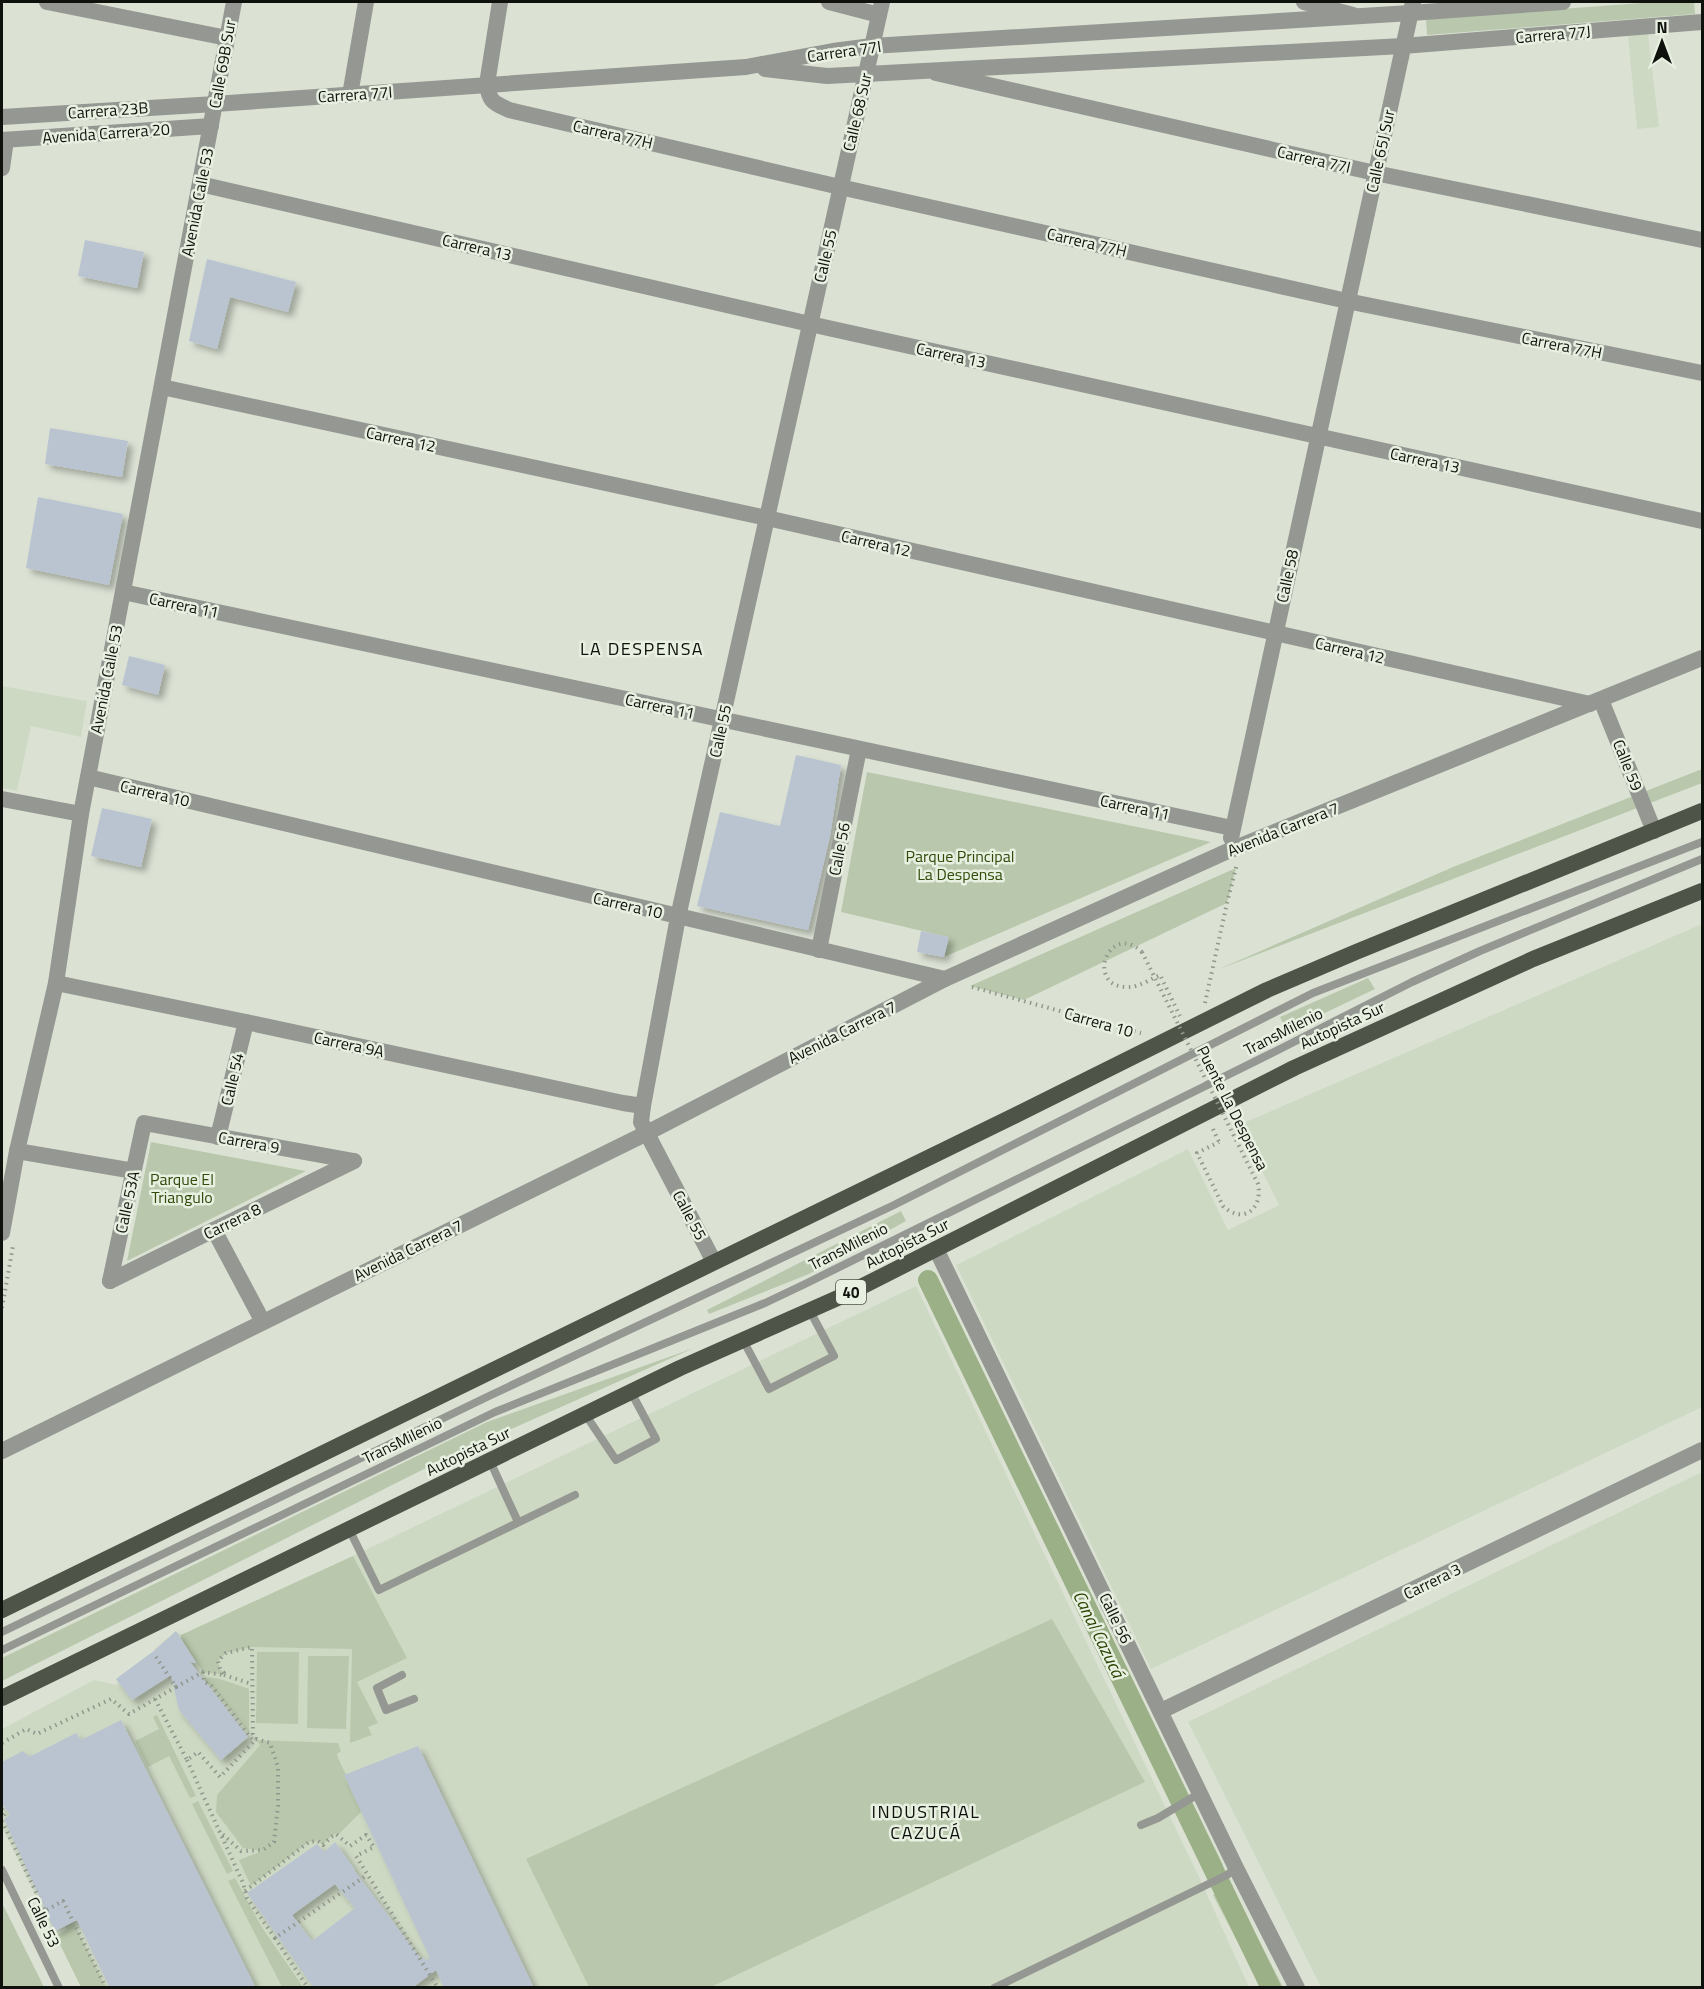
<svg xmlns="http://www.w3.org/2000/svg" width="1704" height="1989" viewBox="0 0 1704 1989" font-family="'Titillium Web',sans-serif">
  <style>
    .built { fill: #ced9c4 }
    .green { fill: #b9c8ac }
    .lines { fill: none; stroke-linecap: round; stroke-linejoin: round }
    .canal { stroke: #9bb086; stroke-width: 20 }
    .building { fill: #bac4d1; fill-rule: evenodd; filter: url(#shadow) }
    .path { stroke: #91978c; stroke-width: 4; stroke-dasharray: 1.5 4.5; stroke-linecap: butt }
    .service { stroke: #959892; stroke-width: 8 }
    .minor { stroke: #959892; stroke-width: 16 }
    .tertiary { stroke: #959892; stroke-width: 16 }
    .trunk { stroke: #4e5448; stroke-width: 16 }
    .path-bridge { stroke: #91978c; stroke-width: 4; stroke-dasharray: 1.5 4.5; stroke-linecap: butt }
    .labels { text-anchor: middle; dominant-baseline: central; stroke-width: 5; stroke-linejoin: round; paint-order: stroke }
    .shield { fill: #e8f0e1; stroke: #50544c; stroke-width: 1.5 }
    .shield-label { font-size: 15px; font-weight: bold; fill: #0f110c }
    .street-label { font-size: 16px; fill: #0f110c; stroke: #e8f0e1 }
    .park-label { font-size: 16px; fill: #314b0a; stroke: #e8f0e1 }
    .neighbourhood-label { font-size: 18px; letter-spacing: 1.5px; fill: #0f110c; stroke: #e8f0e1 }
    .water-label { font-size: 18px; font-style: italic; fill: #294200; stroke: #e8f0e1 }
  </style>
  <defs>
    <filter id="shadow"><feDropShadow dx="5" dy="5" stdDeviation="3" flood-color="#0004"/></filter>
  </defs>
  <rect width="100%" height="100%" fill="#dbe2d4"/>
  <g class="built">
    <path d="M1648 34 1659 127 1637 129 1628 36Z"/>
    <path d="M2 686 87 701 81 737 31 726 17 791 2 788Z"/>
    <path d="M1702 924V1407L1151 1669 956 1265 1188 1149 1228 1230 1279 1205 1239 1125Z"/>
    <path d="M916 1286 1199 1877 1249 1987H81L2 1827V1729L94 1680 118 1685 116 1679 147 1656 156 1652 154 1649 176 1631 181 1635 353 1556Z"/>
    <path d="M1702 1472V1987H1321L1188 1722Z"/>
  </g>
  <g class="green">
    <path d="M1655 2H1694L1695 14 1427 35 1426 19Z"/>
    <path d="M1702 769V783L1217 970 1453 867Z"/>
    <path d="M867 772 1211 842 944 957 948 937 841 912Z"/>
    <path d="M1236 868 1227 903 1024 1000 970 986Z"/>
    <path d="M1368 978 1375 989 1287 1031 1280 1017Z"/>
    <path d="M151 1142 306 1171 127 1261Z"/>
    <path d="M901 1211 906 1221 809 1274 709 1314 707 1310Z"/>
    <path d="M936 1276 1223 1865 1206 1872 920 1283Z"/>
    <path d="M694 1348 448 1457 2 1681V1658L487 1422Z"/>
    <path d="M353 1556 407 1658 357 1682 378 1723 368 1727 372 1735 350 1743 352 1649 252 1647 226 1653 218 1661 220 1669 224 1673V1675L203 1672 181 1639V1635Z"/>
    <path d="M1052 1619 1145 1782 711 1987H589L526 1859Z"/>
    <path d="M257 1652H299L298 1724 256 1723Z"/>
    <path d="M308 1656H349L346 1729 307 1728Z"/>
    <path d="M207 1677 220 1679 249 1689V1733L211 1685 204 1682Z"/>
    <path d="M157 1715 196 1796 190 1798 169 1756 148 1767 135 1741 159 1729 153 1717Z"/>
    <path d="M256 1740 338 1743 341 1751 337 1754 338 1758 363 1810 338 1835 336 1834 331 1836 323 1845 318 1841 309 1842 251 1886 239 1860 262 1851 243 1848 216 1812 217 1795 260 1745Z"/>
    <path d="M198 1801 233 1871 227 1874 192 1804Z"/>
    <path d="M235 1878 261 1926 303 1987H282L228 1881Z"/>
    <path d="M1231 1887 1283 1987H1261L1213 1895Z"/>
    <path d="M2 1903 44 1987H2Z"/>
    <path d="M68 1911 106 1987H81L56 1936 67 1930 59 1914Z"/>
  </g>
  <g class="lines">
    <path class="canal" d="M928 1280 1271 1988"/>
  </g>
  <g class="building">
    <path d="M85 240 144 252 137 288 78 276Z"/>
    <path d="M207 259 296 282 288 312 230 297 217 349 189 341Z"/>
    <path d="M50 428 128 441 122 477 45 464Z"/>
    <path d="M38 497 123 514 109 585 26 568Z"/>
    <path d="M129 656 165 665 158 695 122 685Z"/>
    <path d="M796 755 841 765 830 836 808 930 697 906 720 812 780 826Z"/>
    <path d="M102 808 152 819 141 867 91 856Z"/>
    <path d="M921 931 949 937 944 957 917 952Z"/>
    <path d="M176 1631 196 1663 190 1662 248 1737 221 1760 179 1710 171 1675 132 1700 116 1679 155 1650Z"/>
    <path d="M121 1720 256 1988H110L77 1920 55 1931 4 1819 10 1815 2 1804V1762L23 1751 29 1757 76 1733 81 1740Z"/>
    <path d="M418 1746 534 1988H444L436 1970 412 1988H314L247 1893 317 1844 324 1852 335 1842 355 1870H354L421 1959 423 1957 426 1960 430 1958 344 1775ZM335 1884 355 1908 312 1941 292 1915Z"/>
  </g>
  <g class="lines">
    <g class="path">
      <path d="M1142 952C1108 920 1084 989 1129 987 1139 987 1151 979 1160 975L1180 1016"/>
      <path d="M972 987 1141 1033"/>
      <path d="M1205 1003 1227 903 1237 864"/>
      <path d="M1213 1129 1219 1142"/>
      <path d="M2 1308 13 1246"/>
      <path d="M203 1672 204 1682 211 1685 254 1742"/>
      <path d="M224 1675 252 1684"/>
      <path d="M176 1687 203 1672 224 1675V1673L220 1669 218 1661 226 1653 252 1647 253 1734 256 1739"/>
      <path d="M155 1699 187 1760 198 1752 220 1777 256 1739 270 1743 278 1767V1806L274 1842 263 1850 241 1851 219 1831"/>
      <path d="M2 1743 26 1729 37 1734 111 1699 129 1714 176 1687 154 1654"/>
      <path d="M187 1760 243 1883 247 1898 275 1938 367 1875"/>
      <path d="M2 1809 5 1814 2 1818"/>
      <path d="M2 1821 45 1911 63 1901 106 1988"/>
      <path d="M245 1891 309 1842 318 1841 323 1845 331 1837 336 1834 350 1846 366 1835 374 1847 356 1856 438 1988"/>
      <path d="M275 1938 308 1988"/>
    </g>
    <g class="service">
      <path d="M743 1340 769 1389 834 1356 810 1311"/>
      <path d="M585 1414 616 1460 656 1439 631 1392"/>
      <path d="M490 1461 518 1522"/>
      <path d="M349 1529 379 1590 575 1495"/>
      <path d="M2 1632 489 1396 894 1205 1313 993 1702 842"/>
      <path d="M2 1650 495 1412 765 1303 805 1284 1280 1049 1412 982 1480 951 1702 859"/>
      <path d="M402 1675 377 1688 386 1710 414 1699"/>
      <path d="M1141 1825 1158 1818 1200 1793"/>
      <path d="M2 1870 59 1988"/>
      <path d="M994 1988 1227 1875 1236 1868"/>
    </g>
    <g class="minor">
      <path d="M47 2 227 38"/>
      <path d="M500 2 487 84C489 102 494 103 509 110L840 187 1347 301 1702 373"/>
      <path d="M829 2 879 15"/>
      <path d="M1304 2 1353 15"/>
      <path d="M936 73 1375 173 1702 240"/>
      <path d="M350 95 366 2"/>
      <path d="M2 117 215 104"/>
      <path d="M2 168 6 140"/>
      <path d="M162 387 767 518 1590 704"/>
      <path d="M123 592 1232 828"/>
      <path d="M1601 700 1654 831"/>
      <path d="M88 777 945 979"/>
      <path d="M2 799 81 814"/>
      <path d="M1231 838 1413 2"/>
      <path d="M819 950 859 749"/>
      <path d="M56 983 246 1022 623 1103 643 1106"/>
      <path d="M218 1137 246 1022"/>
      <path d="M17 1151 134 1171"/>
      <path d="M214 1230 263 1322"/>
      <path d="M936 1249 1236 1868 1297 1988"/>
      <path d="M110 1281 144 1123 354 1161"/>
      <path d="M110 1281 354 1161"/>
      <path d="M1161 1711 1702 1450"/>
    </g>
    <g class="tertiary">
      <path d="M765 69 827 76 866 74 1403 46 1702 22"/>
      <path d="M215 104 746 67 833 51 872 46 1411 13 1563 2"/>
      <path d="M2 140 211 126"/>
      <path d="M200 184 810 324 1702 521"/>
      <path d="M2 1233 17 1151 56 983 81 814 234 2"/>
      <path d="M714 1262 641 1122 643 1106 678 917 882 2"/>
      <path d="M2 1451 647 1133 945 979 1228 851 1702 658"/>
    </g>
    <g class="trunk">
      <path d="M2 1610 1016 1115 1267 990 1356 952 1702 811"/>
      <path d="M2 1698 680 1368 849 1293 1294 1068 1533 959 1702 891"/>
    </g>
    <path class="path-bridge" d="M1142 952 1258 1184C1263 1209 1243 1225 1223 1206L1197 1153 1219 1142"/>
  </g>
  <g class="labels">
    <rect class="shield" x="836" y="1280" width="30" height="24" rx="4.5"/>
    <g class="shield-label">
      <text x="851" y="1292">40</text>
    </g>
    <g class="street-label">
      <text transform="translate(1553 34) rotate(-5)">Carrera 77J</text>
      <text transform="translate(844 51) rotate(-8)">Carrera 77I</text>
      <text transform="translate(222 64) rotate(-80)">Calle 69B Sur</text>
      <text transform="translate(355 94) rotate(-4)">Carrera 77I</text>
      <text transform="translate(108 110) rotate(-4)">Carrera 23B</text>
      <text transform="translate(857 112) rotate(-77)">Calle 68 Sur</text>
      <text transform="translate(106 133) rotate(-4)">Avenida Carrera 20</text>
      <text transform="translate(613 134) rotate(13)">Carrera 77H</text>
      <text transform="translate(1380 151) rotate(-78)">Calle 65J Sur</text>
      <text transform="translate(1314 159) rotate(13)">Carrera 77I</text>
      <text transform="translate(197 202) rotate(-79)">Avenida Calle 53</text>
      <text transform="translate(1087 242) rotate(13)">Carrera 77H</text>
      <text transform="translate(477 247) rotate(13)">Carrera 13</text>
      <text transform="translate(825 256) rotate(-77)">Calle 55</text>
      <text transform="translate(1562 345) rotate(11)">Carrera 77H</text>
      <text transform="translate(951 355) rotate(12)">Carrera 13</text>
      <text transform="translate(401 439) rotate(12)">Carrera 12</text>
      <text transform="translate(1425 460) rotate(12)">Carrera 13</text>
      <text transform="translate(876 543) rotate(13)">Carrera 12</text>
      <text transform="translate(1287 576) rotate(-78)">Calle 58</text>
      <text transform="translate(184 605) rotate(12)">Carrera 11</text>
      <text transform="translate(1350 650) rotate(13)">Carrera 12</text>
      <text transform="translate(106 679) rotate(-79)">Avenida Calle 53</text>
      <text transform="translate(660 706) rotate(12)">Carrera 11</text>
      <text transform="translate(720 731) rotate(-78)">Calle 55</text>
      <text transform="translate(1628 765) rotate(68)">Calle 59</text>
      <text transform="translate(155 793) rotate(13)">Carrera 10</text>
      <text transform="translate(1135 807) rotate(12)">Carrera 11</text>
      <text transform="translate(1283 829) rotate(-22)">Avenida Carrera 7</text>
      <text transform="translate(839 849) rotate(-79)">Calle 56</text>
      <text transform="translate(628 905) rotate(13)">Carrera 10</text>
      <text transform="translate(1099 1022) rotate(16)">Carrera 10</text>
      <text transform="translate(1342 1025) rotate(-25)">Autopista Sur</text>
      <text transform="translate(1283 1031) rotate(-27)">TransMilenio</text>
      <text transform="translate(842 1032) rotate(-27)">Avenida Carrera 7</text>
      <text transform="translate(349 1044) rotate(12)">Carrera 9A</text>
      <text transform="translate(232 1079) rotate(-77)">Calle 54</text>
      <text transform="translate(1233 1108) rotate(63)">Puente La Despensa</text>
      <text transform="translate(249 1142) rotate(10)">Carrera 9</text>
      <text transform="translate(127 1202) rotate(-78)">Calle 53A</text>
      <text transform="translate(690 1215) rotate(62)">Calle 55</text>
      <text transform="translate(232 1221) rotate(-26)">Carrera 8</text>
      <text transform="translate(907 1243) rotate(-27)">Autopista Sur</text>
      <text transform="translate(848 1246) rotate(-27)">TransMilenio</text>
      <text transform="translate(408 1250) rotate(-26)">Avenida Carrera 7</text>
      <text transform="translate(402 1440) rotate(-26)">TransMilenio</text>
      <text transform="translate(468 1451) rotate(-26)">Autopista Sur</text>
      <text transform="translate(1432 1581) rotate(-26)">Carrera 3</text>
      <text transform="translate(1116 1618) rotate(64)">Calle 56</text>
      <text transform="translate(44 1922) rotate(64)">Calle 53</text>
    </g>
    <g class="park-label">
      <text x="960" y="856">Parque Principal<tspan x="960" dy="18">La Despensa</tspan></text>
      <text x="182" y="1179">Parque El<tspan x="182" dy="18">Triangulo</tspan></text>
    </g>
    <g class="neighbourhood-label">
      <text x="642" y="648">LA DESPENSA</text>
      <text x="926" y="1811">INDUSTRIAL<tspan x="926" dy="21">CAZUCÁ</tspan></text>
    </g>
    <g class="water-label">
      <text transform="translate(1099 1634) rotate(64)">Canal Cazucá</text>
    </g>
  </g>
  <rect width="1704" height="1989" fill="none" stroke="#0f110c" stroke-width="6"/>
  <g transform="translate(1662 42)" stroke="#e8f0e1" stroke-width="4.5" paint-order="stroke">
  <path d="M0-4.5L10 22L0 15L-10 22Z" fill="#0f110c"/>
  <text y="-9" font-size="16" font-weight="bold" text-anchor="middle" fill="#0f110c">N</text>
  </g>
</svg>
